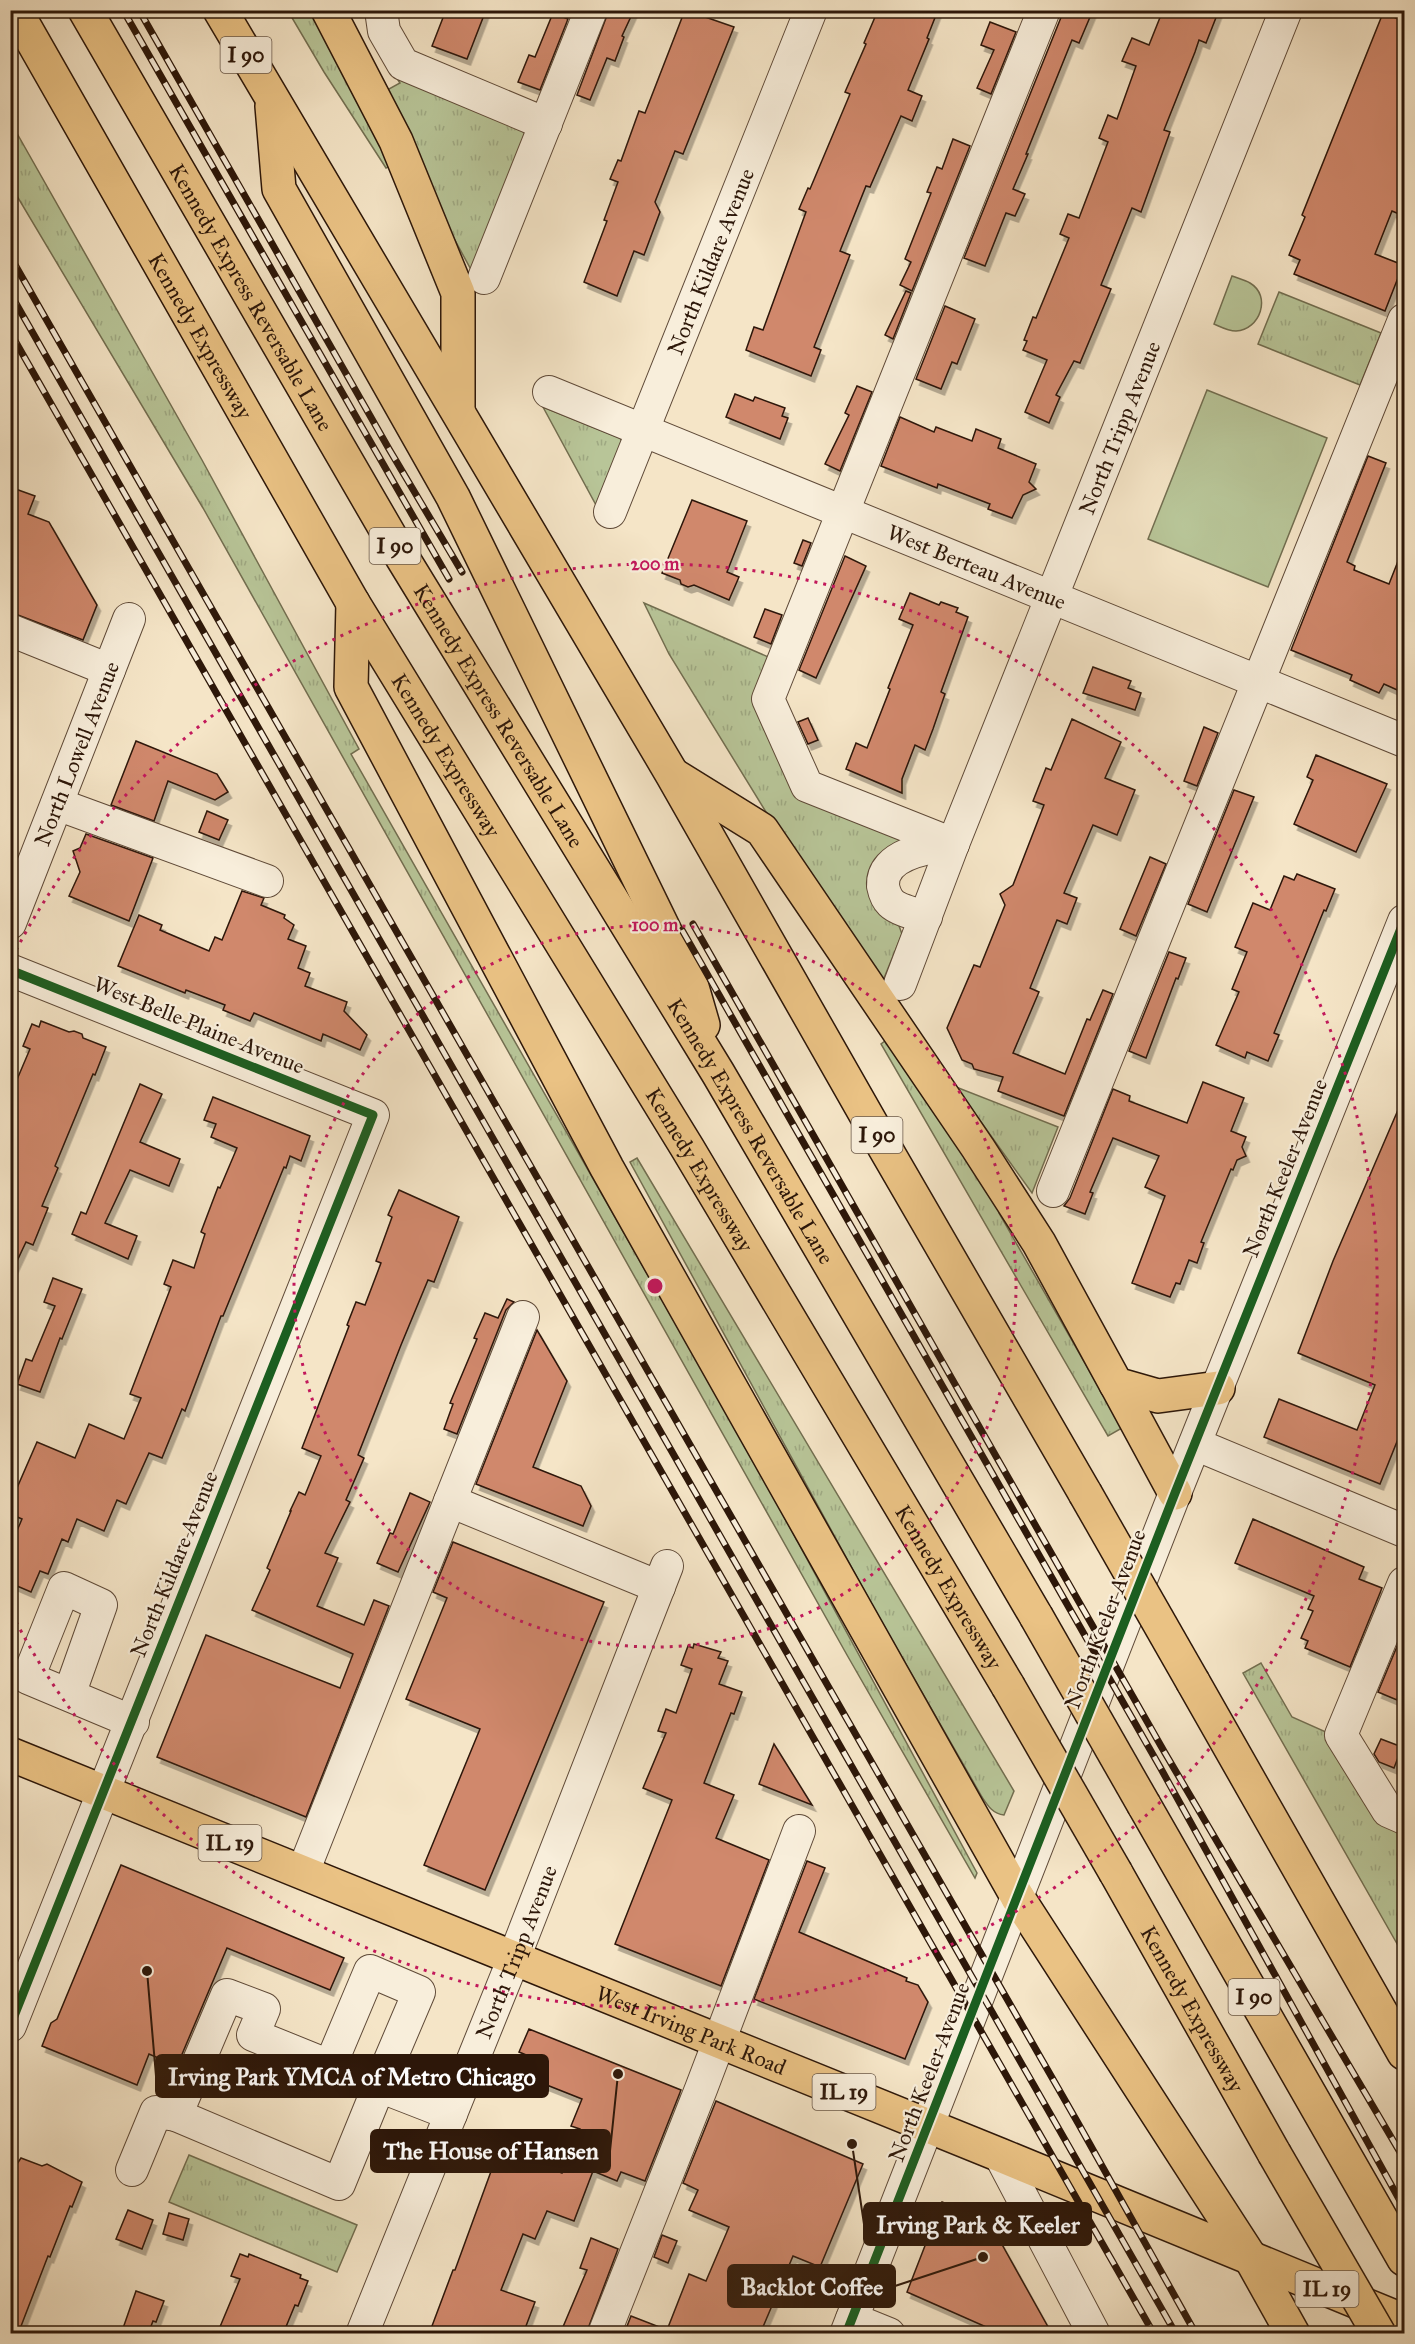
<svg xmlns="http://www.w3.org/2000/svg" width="1415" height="2344" viewBox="0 0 1415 2344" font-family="'IM FELL Great Primer',serif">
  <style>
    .grass { fill: url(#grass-tufts); stroke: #726e50; stroke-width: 1.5 }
    .pitch { fill: #b8c598; stroke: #726e50; stroke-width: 1.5 }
    .building { fill: #d0886c; stroke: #2d1709; stroke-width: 1.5; filter: url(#shadow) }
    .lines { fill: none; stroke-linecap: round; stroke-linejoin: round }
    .minor-casing { stroke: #5f4a38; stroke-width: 34 }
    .major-casing { stroke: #2d1709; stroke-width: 36 }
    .highway-casing { stroke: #2d1709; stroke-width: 36 }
    .minor { stroke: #f8eedb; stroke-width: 32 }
    .major { stroke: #eac284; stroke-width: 33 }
    .highway { stroke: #eac284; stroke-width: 33 }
    .rail-casing { stroke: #2d1709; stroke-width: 7 }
    .rail { stroke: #f8eedb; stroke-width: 4.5; stroke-dasharray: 14; stroke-linecap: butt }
    .highway-bridge-casing { stroke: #2d1709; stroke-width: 36; stroke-linecap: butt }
    .highway-bridge { stroke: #eac284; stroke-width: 33 }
    .cycleway-casing { stroke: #f8eedb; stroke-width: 13 }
    .cycleway { stroke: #1b5e20; stroke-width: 9 }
    .ring { fill: none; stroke: #c2185b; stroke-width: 3; stroke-dasharray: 3 6 }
    .labels { text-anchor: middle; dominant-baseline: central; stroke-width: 4.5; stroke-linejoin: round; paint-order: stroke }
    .shield { fill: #f8eedb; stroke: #6a5848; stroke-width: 1.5 }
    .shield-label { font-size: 21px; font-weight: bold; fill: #2d1709 }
    .street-label { font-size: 22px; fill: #2d1709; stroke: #f8eedb }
    .centre { fill: #c2185b; stroke: #f8eedb; stroke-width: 3 }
    .ring-label { font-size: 18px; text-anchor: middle; font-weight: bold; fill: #c2185b; stroke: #f8eedb; stroke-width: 4.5; stroke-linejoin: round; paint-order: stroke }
    .leader { fill: none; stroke: #2d1709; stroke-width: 2 }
    .callout-dot { fill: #2d1709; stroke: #f8eedb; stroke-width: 2 }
    .callout { fill: #2d1709; stroke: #2d1709; stroke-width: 2 }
    .callout-label { font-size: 24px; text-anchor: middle; font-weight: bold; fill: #fff }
  </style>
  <defs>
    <pattern id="grass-tufts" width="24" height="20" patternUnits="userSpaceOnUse" patternTransform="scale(1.5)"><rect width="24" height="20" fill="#b8c598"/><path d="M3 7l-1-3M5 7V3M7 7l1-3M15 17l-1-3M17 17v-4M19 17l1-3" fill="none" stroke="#9ea882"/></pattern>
    <filter id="shadow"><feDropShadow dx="3.5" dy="6" stdDeviation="0" flood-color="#0004"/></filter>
  </defs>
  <rect width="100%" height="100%" fill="#f5e5c7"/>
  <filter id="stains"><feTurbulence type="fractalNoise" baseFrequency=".00333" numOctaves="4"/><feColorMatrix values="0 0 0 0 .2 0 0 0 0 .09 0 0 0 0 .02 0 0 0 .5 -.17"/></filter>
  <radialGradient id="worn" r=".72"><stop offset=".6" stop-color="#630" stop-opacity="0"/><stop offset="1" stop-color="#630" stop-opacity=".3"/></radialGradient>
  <g class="grass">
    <path d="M288 11H314L393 165 386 168 324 72Z"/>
    <path d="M396 77 514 121 525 134 475 277 444 220 387 90 400 83Z"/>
    <path d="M10 121 202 460 359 749 351 754 755 1463 977 1873 975 1878 847 1655 203 508 11 186Z"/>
    <path d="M1279 292 1381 333 1360 385 1258 344Z"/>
    <path d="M543 407 620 438 622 442 596 505Z"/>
    <path d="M644 603 773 659 800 790 902 839 897 845 898 923 902 934 882 983 785 843 669 654Z"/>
    <path d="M889 1038 1002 1209 999 1213 1122 1428 1108 1436 881 1044Z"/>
    <path d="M956 1087 1058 1127 1032 1193Z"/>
    <path d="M637 1158 1014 1791 1004 1815C993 1814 988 1806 982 1797L876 1612 630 1162Z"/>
    <path d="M1261 1663 1292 1717 1335 1736 1404 1823V1956L1243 1673Z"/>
    <path d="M189 2155 357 2225 337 2272 169 2202Z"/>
  </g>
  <g class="pitch">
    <path d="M1232 276C1237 278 1245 280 1250 283 1272 296 1260 330 1236 331 1228 331 1221 327 1214 324Z"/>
    <path d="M1207 390 1327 438 1268 587 1148 539Z"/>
  </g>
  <g class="building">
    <path d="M446 10H486L467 59 432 46Z"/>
    <path d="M609 10H634L622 36 624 37 615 61 607 58 590 100 577 95Z"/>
    <path d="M685 10 734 27 683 154 675 151 655 202 660 212 644 255 634 251 617 296 584 282 607 221 604 220 618 182 610 179 618 160 621 161 639 111 645 113Z"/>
    <path d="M878 10H938L927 38 929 39 908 90 922 96 912 121 901 116 870 187 866 186 840 251 850 255 814 347 821 350 811 376 746 350 754 327 763 330 806 212 799 209 808 188 810 189 850 94 845 92 866 44 864 43Z"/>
    <path d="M1064 10H1093L1079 43 1072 40 1026 154H1028L1013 189 1025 194 1015 216 1006 213 985 266 964 258Z"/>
    <path d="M1163 10H1219L1206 43 1199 40 1195 52 1164 130 1170 132 1141 212 1132 208 1101 285 1111 289 1080 363 1074 361 1056 395 1060 397 1049 423 1025 412 1047 360 1023 350 1027 341 1024 340 1033 317 1036 318 1069 238 1060 234 1068 214 1079 218 1108 142 1099 138 1108 115 1117 119 1136 66 1122 61 1132 38 1149 45Z"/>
    <path d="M553 13 568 19 540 90 518 82 529 55 535 57Z"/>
    <path d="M1383 13 1404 21V216L1392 211 1375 254 1403 265 1385 311 1294 274 1300 260 1289 255 1305 217 1302 215Z"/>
    <path d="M990 22 1016 32 991 94 977 88 994 50 981 45Z"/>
    <path d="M953 139 970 146 912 291 900 285 911 262 905 259 931 193 927 192 937 167 942 169Z"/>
    <path d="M906 291 911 293 893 339 885 335Z"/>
    <path d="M945 306 975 319 957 364 952 362 941 389 916 379Z"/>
    <path d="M857 386 872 392 840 471 825 464 849 415 845 413Z"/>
    <path d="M735 394 753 401 755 397 785 408 782 416 788 418 780 439 726 417Z"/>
    <path d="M900 417 934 432 936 427 972 441 976 429 1001 439 998 448 1036 464 1029 482 1036 489 1023 495 1012 518 988 509 990 504 938 484 937 488 881 466Z"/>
    <path d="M1368 456 1386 463 1347 562 1355 566 1354 570 1389 584 1404 546V693L1384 684 1379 693 1350 680 1352 675 1291 650Z"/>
    <path d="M10 487 35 496 28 514 49 522 97 605 83 640 10 612Z"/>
    <path d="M692 500 747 521 727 572 739 577 729 600 694 585 688 587 681 584 680 580 662 573Z"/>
    <path d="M803 540 811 543 802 566 794 563Z"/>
    <path d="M845 556 866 566 816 678 799 670Z"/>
    <path d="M910 593 939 605 941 602 958 608 956 612 968 617 941 692 945 694 933 729 925 750 915 745 902 779V793L846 769 856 743 867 748 890 689 888 688 913 625 899 619Z"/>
    <path d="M765 609 782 615 771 644 754 637Z"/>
    <path d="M1093 667 1131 681 1128 688 1141 693 1135 710 1083 693Z"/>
    <path d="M808 718 818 740 808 744 798 722Z"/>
    <path d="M1072 719 1121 742 1105 778 1135 790 1117 835 1093 825 1064 893 1077 898 1067 924 1057 920 1030 988 1039 992 1013 1053 1065 1074 1087 1019 1090 1020 1103 990 1113 994 1064 1116 998 1091 1003 1077 974 1069 972 1064 962 1060 947 1028 974 965 980 967 1005 905 1000 894 1013 885 1044 805 1033 801 1046 768 1051 770Z"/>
    <path d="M1204 727 1218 733 1197 786 1184 781Z"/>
    <path d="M136 741 217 774 228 792 215 800 168 781 154 821 111 805Z"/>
    <path d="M1316 755 1387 784 1356 852 1294 824 1313 780 1307 777Z"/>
    <path d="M1234 790 1254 797 1207 912 1188 904Z"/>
    <path d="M207 811 228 820 219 840 199 832Z"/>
    <path d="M86 834 153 858 129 921 69 896 80 872 73 851 80 848Z"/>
    <path d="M1150 857 1166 864 1136 936 1120 929Z"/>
    <path d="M1297 874 1335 889 1326 911 1324 910 1274 1033 1279 1035 1268 1061 1247 1052 1245 1058 1216 1045 1239 992 1232 989 1247 952 1235 947 1253 903 1270 910 1284 876 1294 880Z"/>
    <path d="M242 891 264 898 261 905 285 915 284 918 294 925 288 939 306 946 298 968 310 973 305 986 347 1002 344 1011 367 1035 360 1050 323 1034 321 1041 254 1013 250 1021 223 1010 225 1005 186 990 185 993 118 966 139 915 162 925 160 930 209 951 215 937 222 940Z"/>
    <path d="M1169 952 1186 958 1178 979 1176 978 1146 1058 1129 1051Z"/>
    <path d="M41 1021 69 1032 74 1031 82 1034 83 1038 106 1047 95 1075 93 1074 55 1166 58 1168 42 1206 48 1208 33 1245 26 1242 10 1276V1096L30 1049 23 1046 32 1024 39 1027Z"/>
    <path d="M1203 1082 1244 1098 1231 1131 1246 1137 1242 1147 1246 1156 1237 1160 1233 1170 1231 1169 1201 1242 1204 1243 1197 1263 1189 1260 1180 1284 1176 1283 1170 1297 1132 1283 1165 1196 1145 1187 1159 1156 1113 1138 1090 1192 1093 1193 1085 1214 1064 1206 1070 1198 1113 1089 1130 1096 1129 1101 1187 1123Z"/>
    <path d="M140 1084 162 1094 140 1142 180 1159 169 1186 130 1170 105 1223 137 1236 128 1259 72 1234 81 1212 86 1214Z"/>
    <path d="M1404 1096V1424L1380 1484 1264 1437 1279 1399 1357 1430 1375 1385 1298 1353 1333 1261Z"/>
    <path d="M213 1097 310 1136 301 1161 290 1156 286 1168 284 1167 223 1316H221L185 1411 182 1409 162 1458 149 1453 126 1504 117 1500 104 1531 77 1519 68 1542 62 1539 48 1574 40 1571 31 1592 10 1583V1547L22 1519 10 1514V1504L37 1442 75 1458 89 1424 124 1439 141 1398 130 1394 171 1287 164 1284 173 1260 194 1268 205 1234 201 1232 218 1187 220 1188 237 1148 211 1137 216 1124 204 1120Z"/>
    <path d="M399 1190 459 1217 434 1282 428 1280 401 1345 358 1455 364 1458 346 1500 350 1502 325 1553 338 1558 317 1606 364 1625 374 1600 389 1606 306 1817 157 1757 206 1635 340 1688 353 1654 252 1610 270 1570 267 1568 291 1511H290L299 1492 305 1495 321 1456 302 1448 349 1326 347 1325 356 1302 365 1305 381 1263 376 1261 392 1217 388 1215Z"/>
    <path d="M53 1278 82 1289 62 1339 60 1338 40 1392 17 1384 26 1359 32 1361 55 1306 44 1302Z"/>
    <path d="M507 1299 514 1302 506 1310 457 1434 444 1429 453 1404 450 1403 477 1339 474 1338 485 1313 498 1318Z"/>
    <path d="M537 1330 567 1381 533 1467 581 1486 591 1506 583 1526 476 1484Z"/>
    <path d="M410 1493 430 1502 398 1572 377 1563 390 1533 393 1534Z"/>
    <path d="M1253 1519 1364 1567 1359 1579 1382 1588 1350 1667 1305 1648 1308 1641 1301 1638 1313 1611 1308 1609 1314 1596 1235 1563Z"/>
    <path d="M453 1542 604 1602 485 1890 424 1865 480 1729 406 1699 447 1598 433 1592Z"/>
    <path d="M1403 1632 1404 1680 1397 1700 1378 1692Z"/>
    <path d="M694 1644 721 1652 718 1658 728 1661 719 1684 742 1692 734 1714 731 1713 704 1783 734 1795 716 1838 769 1860 721 1986 615 1944 672 1800 643 1788 666 1733 658 1731 666 1709 676 1713 692 1669 681 1665 688 1646 693 1648Z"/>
    <path d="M1381 1739 1402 1747 1394 1768 1379 1762 1374 1754Z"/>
    <path d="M774 1744 812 1805 759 1784Z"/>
    <path d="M807 1861 825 1868 799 1932 907 1978 906 1981 918 1985 928 2002 905 2059 754 1999Z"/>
    <path d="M121 1865 344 1958 330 1990 227 1948 177 2066 149 2054 137 2085 42 2046 51 2023 57 2019Z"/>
    <path d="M529 2029 681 2090 645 2181 621 2172 617 2181 593 2171 574 2221 547 2211 535 2239 523 2234 501 2290 535 2302 523 2334H429L453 2270H455L497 2155 520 2163 522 2158 562 2173 580 2129 571 2126 582 2099 524 2076 531 2057 519 2052Z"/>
    <path d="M716 2101 863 2164 820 2267 793 2256 760 2334H624L631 2316 667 2330 689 2274 706 2281 729 2227 689 2210 698 2190 683 2183Z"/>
    <path d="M21 2158 42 2166 47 2164 82 2182 72 2207 70 2206 50 2257 48 2256 18 2334H10V2174Z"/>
    <path d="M942 2202 969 2213V2216L990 2223 1052 2334H1002L907 2292Z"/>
    <path d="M128 2210 153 2220 142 2249 116 2239Z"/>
    <path d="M169 2213 189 2219 183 2240 163 2234Z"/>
    <path d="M662 2235 677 2241 668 2263 654 2257Z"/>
    <path d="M591 2238 618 2249 586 2334H560L587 2270 580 2268Z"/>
    <path d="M240 2254 248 2257 249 2254 301 2275 300 2278 308 2281 298 2306 295 2305 283 2334H217L240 2279 231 2276Z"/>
    <path d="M136 2291 164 2301 156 2322 153 2321 148 2334H121Z"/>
  </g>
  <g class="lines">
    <defs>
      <g id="minor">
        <path d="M381 10 384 31 403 64 546 124"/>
        <path d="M484 278 591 10"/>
        <path id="s1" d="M549 392 1404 741"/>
        <path id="s2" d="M610 512 811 10"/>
        <path d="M10 630 109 670"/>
        <path d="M57 804 267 881"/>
        <path d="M953 844 807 786 768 699 1044 10"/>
        <path d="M926 917C916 914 898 910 891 903 887 899 884 891 883 886 881 854 930 847 953 844"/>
        <path id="s3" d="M10 923 129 619"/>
        <path d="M10 970 373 1115 10 2026"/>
        <path id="s4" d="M900 984 953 844 1286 10"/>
        <path d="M1053 1191 1404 320"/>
        <path d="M1195 1444 1404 1531"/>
        <path d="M450 1501 659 1587"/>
        <path d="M1404 1583 1341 1735 1388 1811 1404 1818"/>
        <path d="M69 1695 101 1605 64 1588 28 1678 133 1722"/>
        <path d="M303 1872 523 1317"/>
        <path d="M330 2066 370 1971 419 1992 379 2086C337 2069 295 2052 253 2035L264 2009 227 1995 176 2115 339 2184 379 2086 451 2114"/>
        <path d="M1000 2155 1094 2334"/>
        <path d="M132 2170 156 2112 176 2115"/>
        <path d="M852 2319 889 2334"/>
        <path id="s5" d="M362 2334 514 1958 667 1566"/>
        <path d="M604 2334 701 2089 799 1831"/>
        <path d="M846 2334 1175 1493 1404 921"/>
      </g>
      <g id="major">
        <path id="s6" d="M10 1754 1000 2155 1404 2321"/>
        <path d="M1018 1898 1250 2257"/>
      </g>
      <g id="highway">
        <path id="s7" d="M15 10 353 603 688 1149 1008 1686"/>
        <path id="s8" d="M85 10 402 557 718 1073 1036 1616"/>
        <path d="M220 10 672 774 885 1148 1085 1493"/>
        <path d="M328 10 396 141 458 293V411"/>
        <path d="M272 106 279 189 453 497 692 987 703 1025"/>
        <path d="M353 603 351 687 607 1168 1018 1898"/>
        <path d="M675 776 762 830 978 1148 1039 1243 1116 1384 1158 1396 1218 1388"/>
        <path d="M1116 1384 1175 1493"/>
        <path d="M1193 1682 1404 2053"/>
        <path d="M1144 1805 1404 2259"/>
        <path id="s9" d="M1116 1873 1274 2153"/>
        <path d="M1250 2257 1293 2334"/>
      </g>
    </defs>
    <use href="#minor" class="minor-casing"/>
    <use href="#major" class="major-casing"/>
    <use href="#highway" class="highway-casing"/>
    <use href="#minor" class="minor"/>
    <use href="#major" class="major"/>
    <use href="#highway" class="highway"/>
    <defs>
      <g id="rail">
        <path d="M123 10 449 579"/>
        <path d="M139 10 389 449 462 572"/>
        <path d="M10 256 1078 2123 1196 2334"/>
        <path d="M10 293 1176 2334"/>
        <path d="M10 332 1154 2334"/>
        <path d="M693 924 1165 1753 1404 2159"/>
        <path d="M682 930 1160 1767 1404 2208"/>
      </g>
    </defs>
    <use href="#rail" class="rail-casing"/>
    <use href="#rail" class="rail"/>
    <defs>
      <g id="highway-bridge">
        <path d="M1085 1493 1193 1682"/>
        <path d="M1036 1616 1144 1805"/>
        <path d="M1008 1686 1116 1873"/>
        <path d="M1274 2153 1379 2334"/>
      </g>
    </defs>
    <use href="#highway-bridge" class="highway-bridge-casing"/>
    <use href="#highway-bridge" class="highway-bridge"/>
    <defs>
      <g id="cycleway">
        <path d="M10 970 373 1115 10 2026"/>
        <path d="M846 2334 1175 1493 1404 921"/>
      </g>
    </defs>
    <use href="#cycleway" class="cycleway-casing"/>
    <use href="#cycleway" class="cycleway"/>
  </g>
  <g class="ring">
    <circle cx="655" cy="1286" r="361"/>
    <path d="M12 958A722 722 0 1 1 12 1614"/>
  </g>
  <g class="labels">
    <g class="shield">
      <rect x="220.5" y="37" width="51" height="36" rx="4.5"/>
      <rect x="369.5" y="528" width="51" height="36" rx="4.5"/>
      <rect x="851.5" y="1117" width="51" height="36" rx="4.5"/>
      <rect x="198.5" y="1825" width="63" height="36" rx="4.5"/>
      <rect x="1228.5" y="1979" width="51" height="36" rx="4.5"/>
      <rect x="812.5" y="2074" width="63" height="36" rx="4.5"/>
      <rect x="1295.5" y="2271" width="63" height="36" rx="4.5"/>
    </g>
    <g class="shield-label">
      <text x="246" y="55">I 90</text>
      <text x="395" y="546">I 90</text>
      <text x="877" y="1135">I 90</text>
      <text x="230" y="1843">IL 19</text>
      <text x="1254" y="1997">I 90</text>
      <text x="844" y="2092">IL 19</text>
      <text x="1327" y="2289">IL 19</text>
    </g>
    <g class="street-label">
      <text stroke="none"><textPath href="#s2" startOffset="270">North Kildare Avenue</textPath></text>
      <text stroke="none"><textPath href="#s8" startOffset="332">Kennedy Express Reversable Lane</textPath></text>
      <text stroke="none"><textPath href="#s7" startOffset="375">Kennedy Expressway</textPath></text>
      <text stroke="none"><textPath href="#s4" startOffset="598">North Tripp Avenue</textPath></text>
      <text stroke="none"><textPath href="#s1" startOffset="462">West Berteau Avenue</textPath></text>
      <text stroke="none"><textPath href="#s8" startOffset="818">Kennedy Express Reversable Lane</textPath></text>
      <text stroke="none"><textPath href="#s3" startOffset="182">North Lowell Avenue</textPath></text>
      <text stroke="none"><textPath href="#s7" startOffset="861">Kennedy Expressway</textPath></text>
      <text transform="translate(199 1025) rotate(22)">West Belle Plaine Avenue</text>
      <text stroke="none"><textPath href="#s8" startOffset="1304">Kennedy Express Reversable Lane</textPath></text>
      <text transform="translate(1285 1168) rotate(-68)">North Keeler Avenue</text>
      <text stroke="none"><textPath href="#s7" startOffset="1347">Kennedy Expressway</textPath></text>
      <text transform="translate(174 1564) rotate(-68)">North Kildare Avenue</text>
      <text stroke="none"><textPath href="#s7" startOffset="1833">Kennedy Expressway</textPath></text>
      <text transform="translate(1105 1619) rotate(-69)">North Keeler Avenue</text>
      <text stroke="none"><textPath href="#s5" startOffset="412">North Tripp Avenue</textPath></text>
      <text stroke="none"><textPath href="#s9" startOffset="156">Kennedy Expressway</textPath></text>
      <text stroke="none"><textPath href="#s6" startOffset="735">West Irving Park Road</textPath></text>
      <text transform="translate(929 2072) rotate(-69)">North Keeler Avenue</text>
    </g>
  </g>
  <circle cx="655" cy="1286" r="9" class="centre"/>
  <g class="ring-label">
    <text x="655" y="570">200 m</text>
    <text x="655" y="931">100 m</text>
  </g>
  <path class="leader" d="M147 1971L156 2076M618 2074L610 2151M852 2144L864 2224M983 2257L895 2286"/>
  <g class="callout-dot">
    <circle cx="147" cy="1971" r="6"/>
    <circle cx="618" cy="2074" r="6"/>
    <circle cx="852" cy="2144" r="6"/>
    <circle cx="983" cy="2257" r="6"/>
  </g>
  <g class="callout">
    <rect x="156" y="2055" width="392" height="42" rx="6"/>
    <rect x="371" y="2130" width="239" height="42" rx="6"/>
    <rect x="864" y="2203" width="227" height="42" rx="6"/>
    <rect x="728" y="2265" width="167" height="42" rx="6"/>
  </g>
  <g class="callout-label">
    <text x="352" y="2085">Irving Park YMCA of Metro Chicago</text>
    <text x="491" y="2159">The House of Hansen</text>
    <text x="978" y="2233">Irving Park &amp; Keeler</text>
    <text x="812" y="2295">Backlot Coffee</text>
  </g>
  <rect width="1415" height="2344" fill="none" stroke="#f5e5c7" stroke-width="36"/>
  <rect x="12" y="12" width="1391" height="2320" fill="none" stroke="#2d1709" stroke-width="3"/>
  <rect x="18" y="18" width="1379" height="2308" fill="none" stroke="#2d1709" stroke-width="1.5"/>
  <rect width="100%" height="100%" filter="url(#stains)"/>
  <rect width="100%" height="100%" fill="url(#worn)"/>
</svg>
